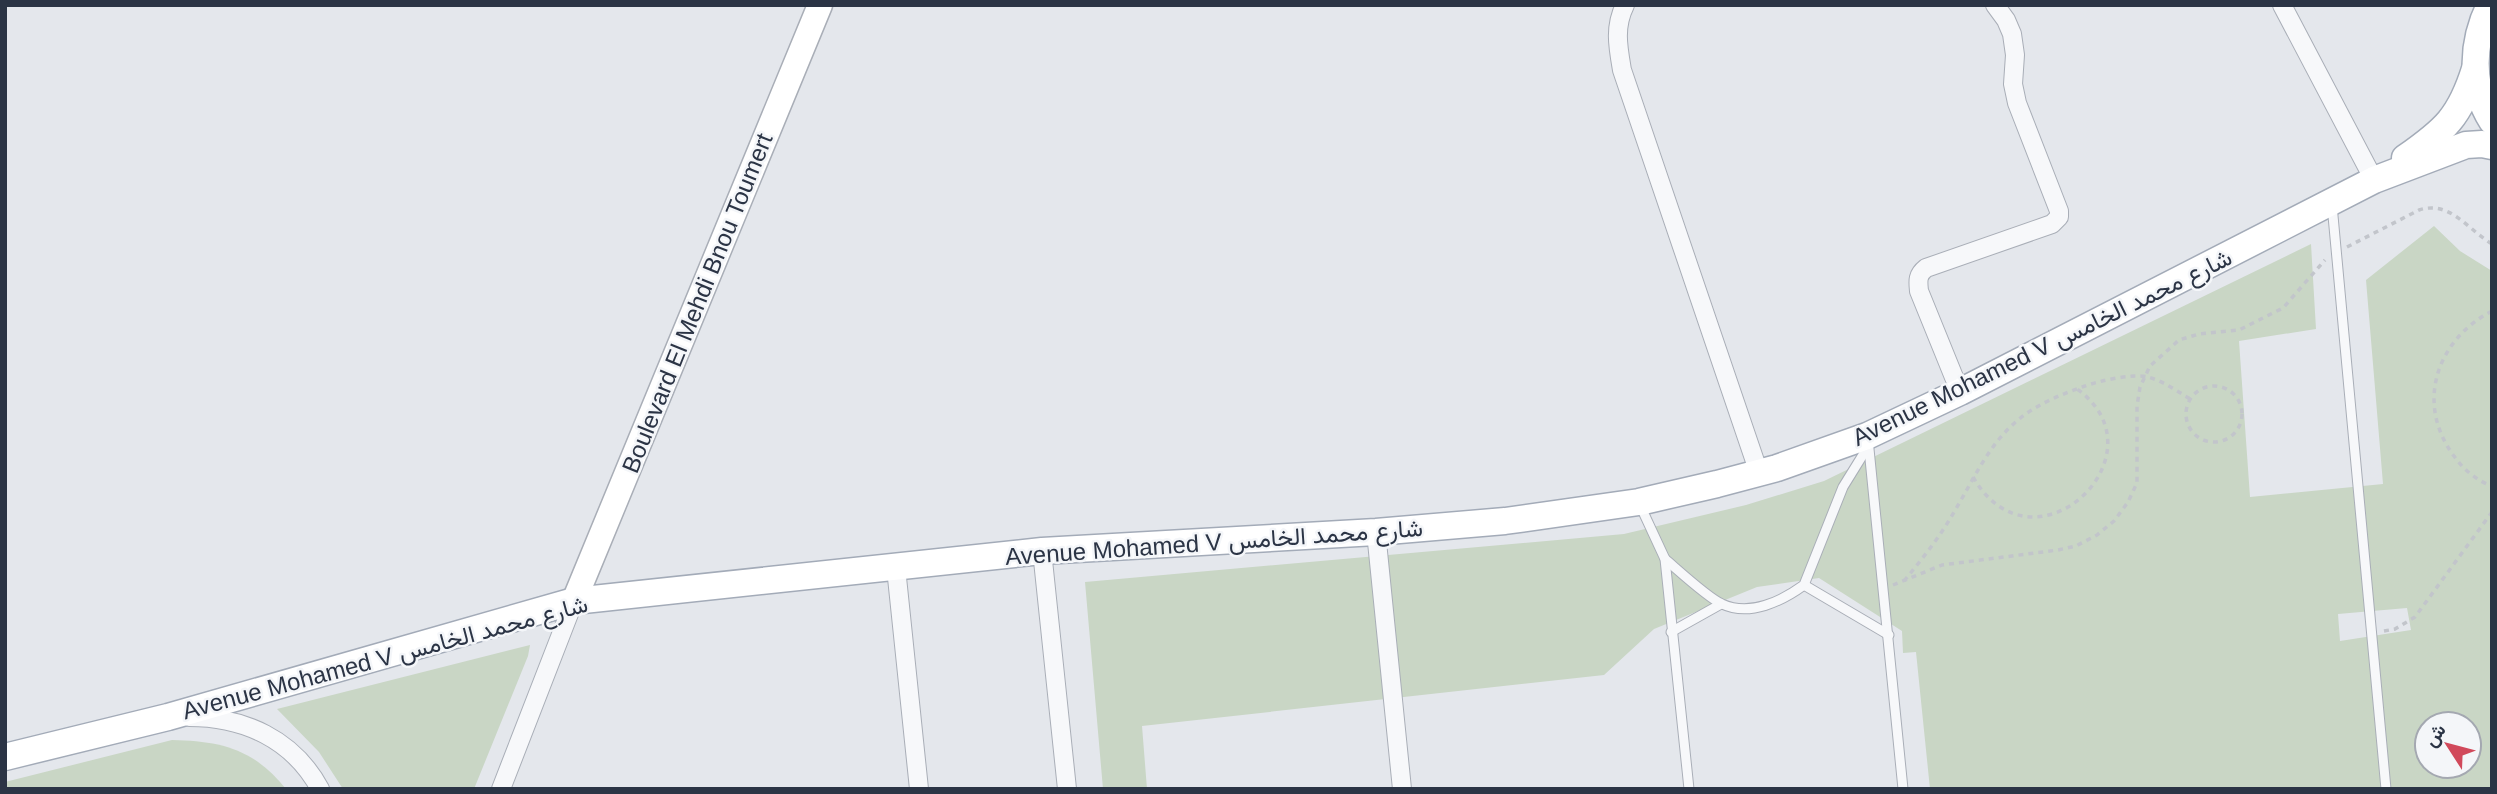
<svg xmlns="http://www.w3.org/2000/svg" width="2497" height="794" viewBox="0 0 2497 794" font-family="Arial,Vazirmatn,sans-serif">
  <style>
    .park { fill: #c9d6c5; fill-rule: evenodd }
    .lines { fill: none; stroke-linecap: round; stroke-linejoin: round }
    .lane-casing { stroke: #a9aeb7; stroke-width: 11 }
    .street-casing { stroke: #a9aeb7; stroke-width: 20 }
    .secondary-casing { stroke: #a9aeb7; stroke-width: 27 }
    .primary-casing { stroke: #a3abb8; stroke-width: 29 }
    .path { stroke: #c2c5cb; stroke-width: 3.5; stroke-dasharray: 5 5; stroke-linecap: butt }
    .lane { stroke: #f7f8fa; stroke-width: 9 }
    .street { stroke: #f7f8fa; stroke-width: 18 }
    .secondary { stroke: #fff; stroke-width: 24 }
    .primary { stroke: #fff; stroke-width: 26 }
    .labels { text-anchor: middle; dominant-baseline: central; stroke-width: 5; stroke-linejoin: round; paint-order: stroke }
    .street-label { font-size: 24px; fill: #2b3445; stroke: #f4f6f9 }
  </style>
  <rect width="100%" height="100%" fill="#e4e7ec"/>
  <g class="park">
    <path d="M2434 226 2460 251 2492 271V789H1930L1916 652 1903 653 1902 631 1819 578 1757 587 1654 629 1604 675 1142 726 1147 789H1103L1085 582 1624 534 1746 505 1824 481 2311 244 2316 329 2239 341 2250 497 2383 484 2366 280ZM2407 608 2411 630 2340 641 2338 614ZM2427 724H2469V766H2427Z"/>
    <path d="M530 645 528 656 474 789H343L319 752 277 709Z"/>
    <path d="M172 740C221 741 254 749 286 789H5V782Z"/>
  </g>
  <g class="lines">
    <defs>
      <g id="lane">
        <path d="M2332 205 2386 789"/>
        <path d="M1868 439 1903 789"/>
        <path d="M1639 503 1665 559 1689 789"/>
        <path d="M1665 559C1678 570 1708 598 1722 604 1750 617 1782 601 1804 585L1843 487 1869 445"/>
        <path d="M1804 585 1889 635"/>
        <path d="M1671 632 1721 604"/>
      </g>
      <g id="street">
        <path d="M1625 5C1614 27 1618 47 1622 70L1759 473"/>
        <path d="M2282 5 2374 180"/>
        <path d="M1960 392 1919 291C1918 281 1917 275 1926 268L2052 224 2059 217V211L2017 103 2013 84 2015 55 2012 34 2006 20 1995 5"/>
        <path d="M1376 532 1402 789"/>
        <path d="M1042 551 1067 789"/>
        <path d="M896 568 919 789"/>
        <path d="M189 717C244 717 293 739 320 789"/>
        <path d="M501 789 574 601"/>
      </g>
      <path id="secondary" d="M574 601 820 5"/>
      <g id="primary">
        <path d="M2490 5C2472 41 2469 85 2492 121"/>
        <path d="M2405 158C2445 130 2460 117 2475 69"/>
        <path d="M5 757 168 717 574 601 1042 551 1376 532 1505 521 1639 502 1717 484 1777 468 1867 436 1960 392 2374 180 2466 145 2482 144 2492 146"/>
      </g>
    </defs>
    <use href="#lane" class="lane-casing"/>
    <use href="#street" class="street-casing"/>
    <use href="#secondary" class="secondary-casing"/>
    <use href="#primary" class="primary-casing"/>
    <g class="path">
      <path d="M2347 247 2419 210C2450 200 2467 229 2492 244"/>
      <path d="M2492 311C2436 340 2415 404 2454 456 2463 469 2477 481 2492 486"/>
      <circle cx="2214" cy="414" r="28"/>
      <path d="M1973 477C2034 582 2168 454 2077 389"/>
      <path d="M1904 581C1922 559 1940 537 1954 512 1974 479 1988 445 2018 420 2037 404 2062 394 2085 386 2099 381 2133 373 2148 377 2163 381 2177 391 2190 399"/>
      <path d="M1893 585 1942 565 2058 550 2076 546 2097 535 2114 521 2128 502 2137 483V406L2140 387 2150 366 2179 340 2199 334 2239 330 2283 308 2325 260"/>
      <path d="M2384 631 2395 629 2415 617 2492 512"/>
    </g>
    <use href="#lane" class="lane"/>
    <use href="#street" class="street"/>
    <use href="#secondary" class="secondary"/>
    <use href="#primary" class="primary"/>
  </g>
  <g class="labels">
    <g class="street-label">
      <text transform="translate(697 303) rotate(-68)">Boulevard El Mehdi Bnou Toumert</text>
      <text transform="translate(2042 347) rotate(-26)">Avenue Mohamed V شارع محمد الخامس</text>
      <text transform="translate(1214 542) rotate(-4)">Avenue Mohamed V شارع محمد الخامس</text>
      <text transform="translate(385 657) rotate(-15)">Avenue Mohamed V شارع محمد الخامس</text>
    </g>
  </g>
  <rect width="2497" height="794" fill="none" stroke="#2b3445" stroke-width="14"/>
  <g transform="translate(2448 745) rotate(306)"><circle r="33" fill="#f4f6f9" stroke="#a4a8b1" stroke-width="2"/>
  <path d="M0-5L12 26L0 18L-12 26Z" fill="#d1495b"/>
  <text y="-10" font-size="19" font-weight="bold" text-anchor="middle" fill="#2b3445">ش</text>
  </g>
</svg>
